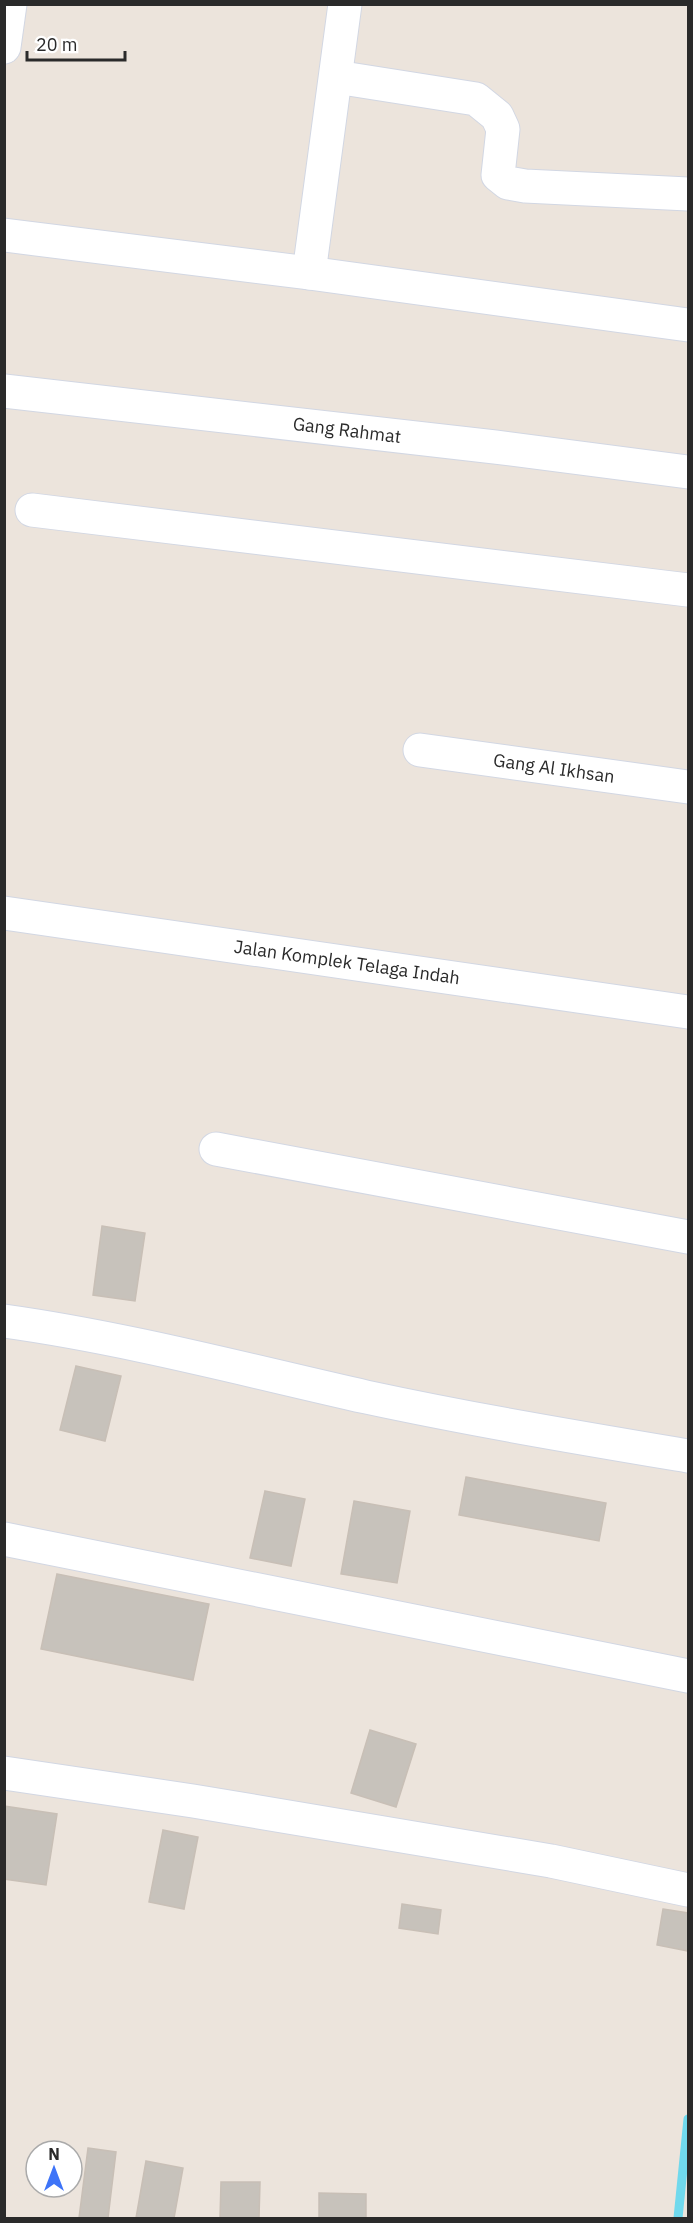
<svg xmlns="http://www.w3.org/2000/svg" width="693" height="2223" viewBox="0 0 693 2223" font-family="'IBM Plex Sans',sans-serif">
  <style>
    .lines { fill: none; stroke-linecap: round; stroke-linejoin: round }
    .stream { stroke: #70d9ed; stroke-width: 9 }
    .building { fill: #c7c2bb; stroke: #c8bfb6; stroke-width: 1.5 }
    .minor-casing { stroke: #d2d7e3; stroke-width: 35 }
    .minor { stroke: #fff; stroke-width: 33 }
    .labels { text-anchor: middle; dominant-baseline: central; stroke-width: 6; stroke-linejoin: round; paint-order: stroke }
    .street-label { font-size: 18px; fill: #2a2a2a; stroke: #fff }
  </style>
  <rect width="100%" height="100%" fill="#ece4dc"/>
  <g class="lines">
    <path class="stream" d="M678 2218 688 2119"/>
  </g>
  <g class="building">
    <path d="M102 1226 145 1233 135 1301 93 1295Z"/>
    <path d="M76 1366 121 1376 105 1441 60 1430Z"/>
    <path d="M466 1477 606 1503 599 1541 459 1515Z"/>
    <path d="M265 1491 305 1499 291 1566 250 1558Z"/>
    <path d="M354 1501 410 1511 397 1583 341 1574Z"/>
    <path d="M57 1574 209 1604 193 1680 41 1649Z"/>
    <path d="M370 1730 416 1744 396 1807 351 1793Z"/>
    <path d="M4 1806 57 1814 46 1885 4 1879Z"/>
    <path d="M163 1830 198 1837 184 1909 149 1902Z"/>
    <path d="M402 1904 441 1910 438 1934 399 1928Z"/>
    <path d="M663 1909 688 1913V1951L657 1945Z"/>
    <path d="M88 2148 116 2152 108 2218H79Z"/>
    <path d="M146 2161 183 2168 174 2218H136Z"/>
    <path d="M221 2182H260L259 2218H220Z"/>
    <path d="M319 2193 366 2194V2218H319Z"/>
  </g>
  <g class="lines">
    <defs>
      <g id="minor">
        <path d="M4 47 10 4"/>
        <path d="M336 77 476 99 497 116 503 129 498 175 508 183 525 186 688 194"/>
        <path d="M4 235 309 273 688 325"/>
        <path d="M309 273 345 4"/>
        <path d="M4 391 495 447 688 472"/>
        <path d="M32 510 688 590"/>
        <path d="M420 750 688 787"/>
        <path d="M4 913 688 1012"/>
        <path d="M216 1149 688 1237"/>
        <path d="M4 1321C126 1338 246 1370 366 1397 473 1420 581 1438 688 1456"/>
        <path d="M4 1539 688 1676"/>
        <path d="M4 1773 193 1801 551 1861 688 1890"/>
      </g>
    </defs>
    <use href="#minor" class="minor-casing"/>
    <use href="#minor" class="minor"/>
  </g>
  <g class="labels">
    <g class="street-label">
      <text transform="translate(347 430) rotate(7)">Gang Rahmat</text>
      <text transform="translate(554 768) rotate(8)">Gang Al Ikhsan</text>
      <text transform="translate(347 962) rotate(8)">Jalan Komplek Telaga Indah</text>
    </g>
  </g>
  <rect width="693" height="2223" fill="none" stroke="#2a2a2a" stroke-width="12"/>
  <g transform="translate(54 2169)"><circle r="28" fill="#ffffff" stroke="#aaaaaa" stroke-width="1.5"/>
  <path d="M0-4.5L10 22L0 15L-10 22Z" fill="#3e74f8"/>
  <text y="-9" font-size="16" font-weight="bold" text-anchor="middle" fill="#2a2a2a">N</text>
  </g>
  <path d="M27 51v9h98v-9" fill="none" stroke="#2a2a2a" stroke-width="3"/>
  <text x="36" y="51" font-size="18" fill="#2a2a2a" stroke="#ffffff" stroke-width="4.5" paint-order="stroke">20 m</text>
</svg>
